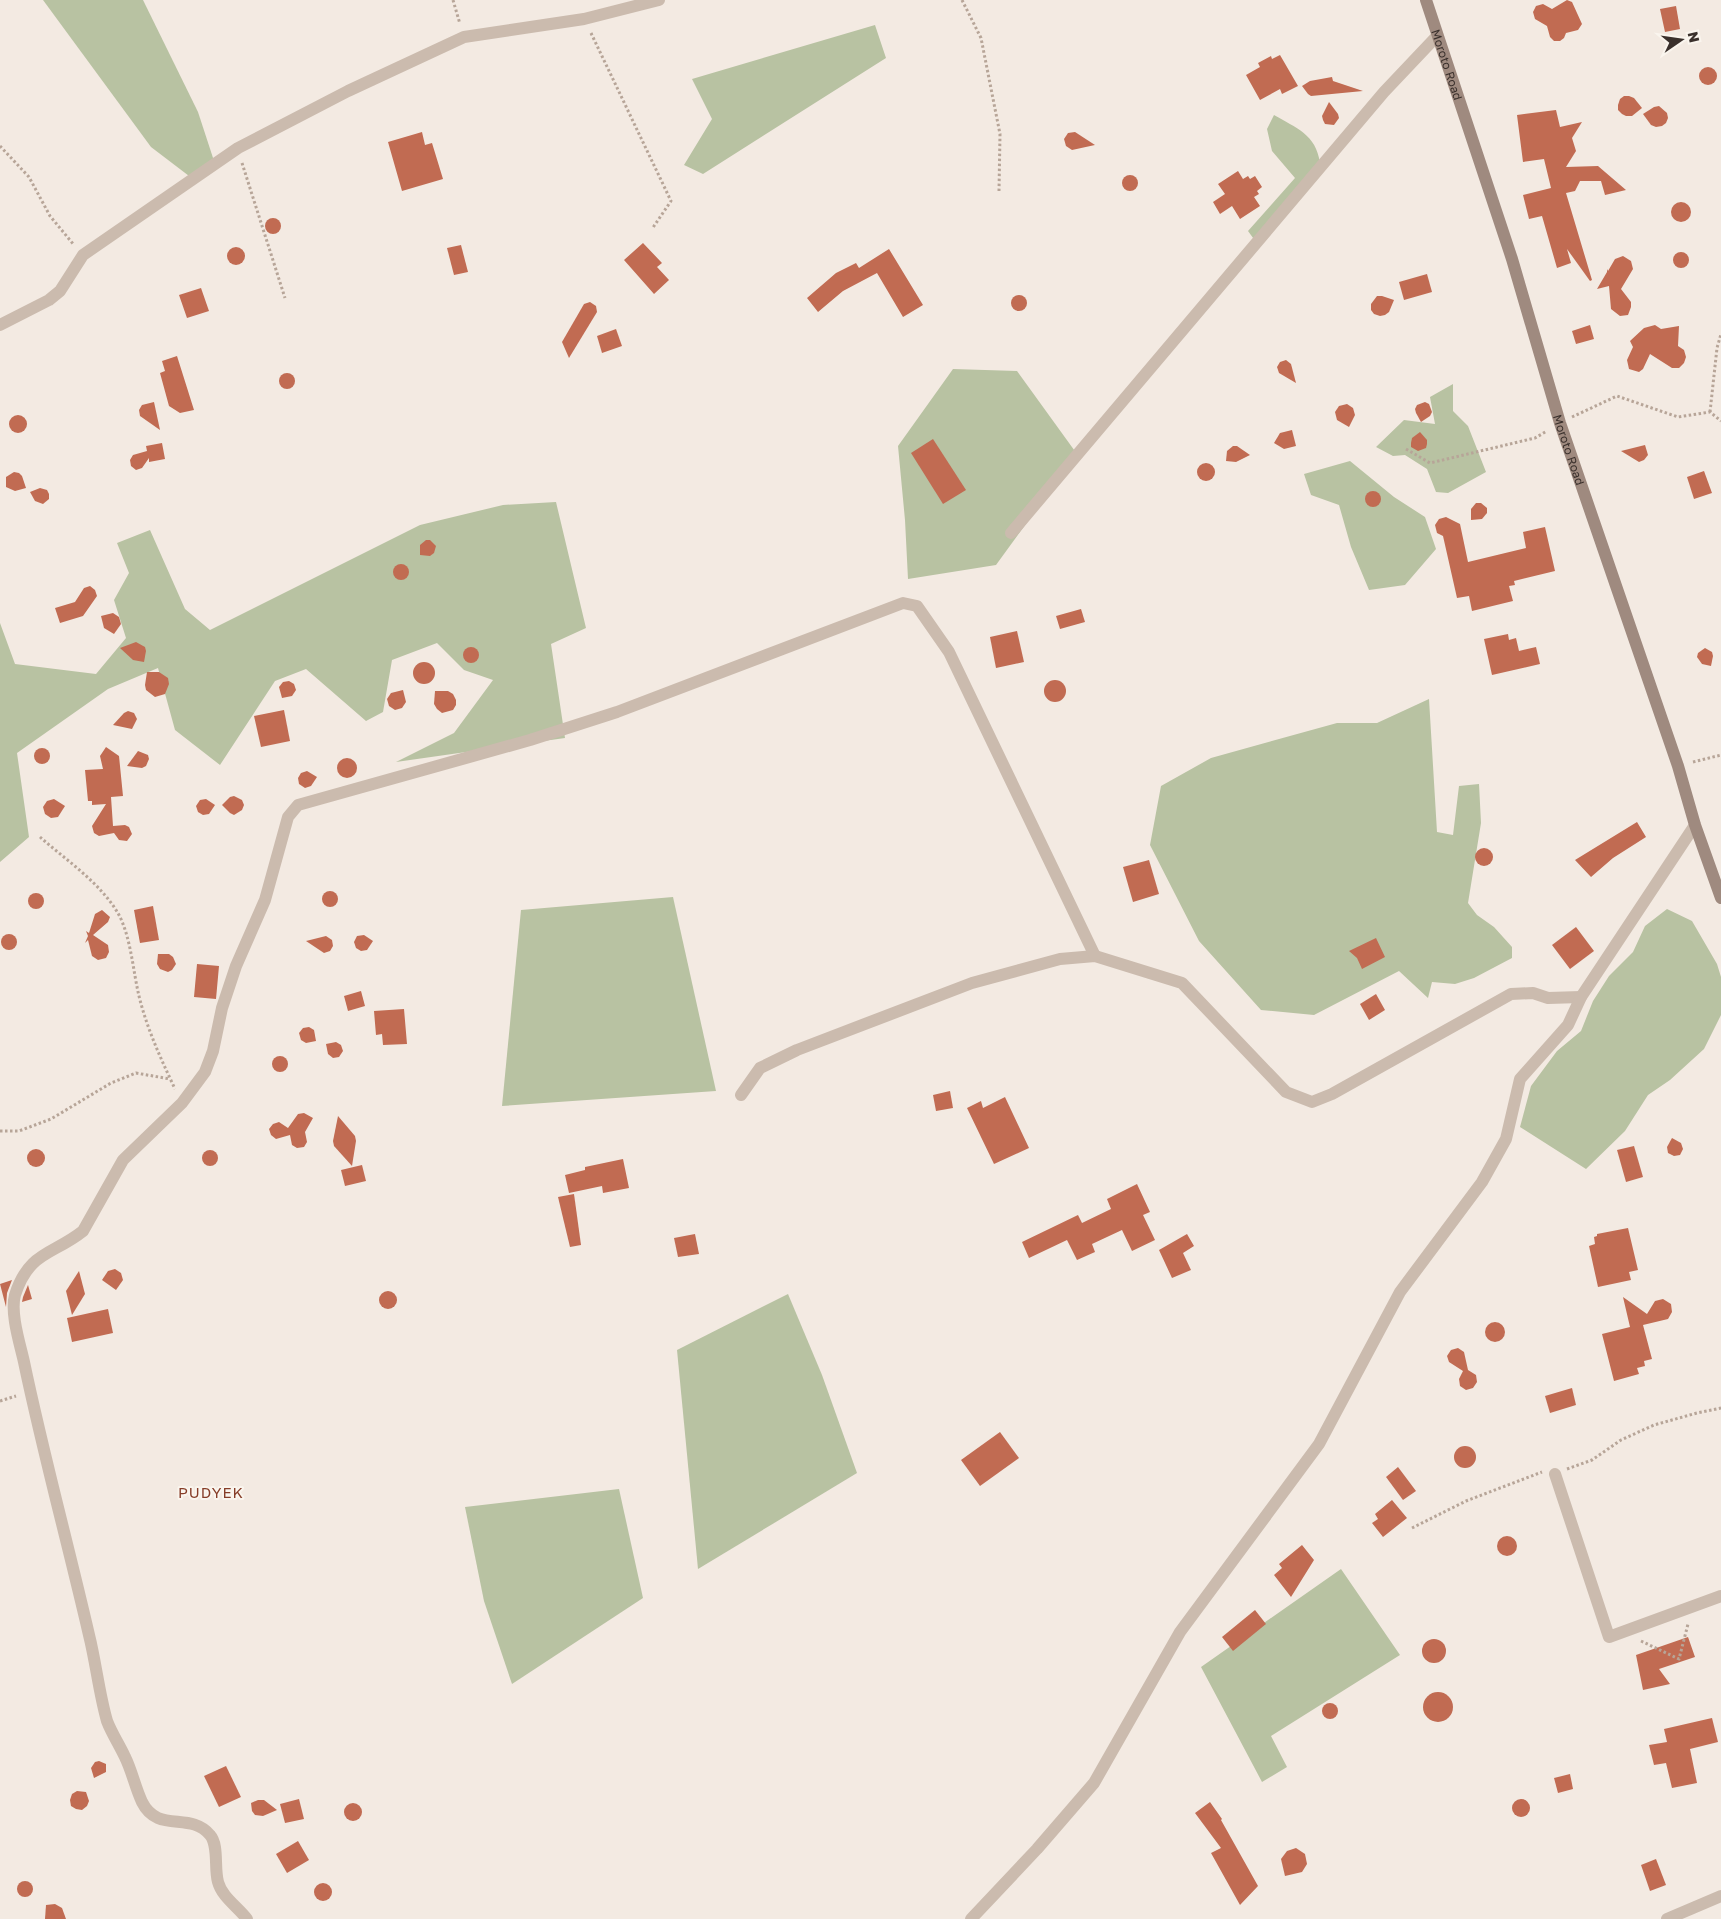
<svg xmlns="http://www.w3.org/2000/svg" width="1721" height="1919" viewBox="0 0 1721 1919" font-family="'Golos Text',sans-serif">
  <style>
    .green { fill: #b8c2a2 }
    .building { fill: #c16b52 }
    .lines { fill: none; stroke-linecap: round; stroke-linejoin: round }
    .path { stroke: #b7a598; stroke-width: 3; stroke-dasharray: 2.5 2.5; stroke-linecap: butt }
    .minor { stroke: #cbbbae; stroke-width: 12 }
    .secondary { stroke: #9f8a7f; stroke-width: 12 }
    .labels { text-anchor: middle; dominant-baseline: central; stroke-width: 4; stroke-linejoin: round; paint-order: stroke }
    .street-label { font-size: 12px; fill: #3a302c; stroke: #faf5ee }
    .quarter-label { font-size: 15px; letter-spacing: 1px; fill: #863d28; stroke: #faf5ee }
  </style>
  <rect width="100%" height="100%" fill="#f3eae2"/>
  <g class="green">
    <path d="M43 0H143L198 112 215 164 193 179 151 147Z"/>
    <path d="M875 25 886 58 703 174 684 165 712 119 692 79Z"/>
    <path d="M1274 115C1296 128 1316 134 1320 163L1256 242 1248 231 1295 178 1272 151 1267 129Z"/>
    <path d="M953 369 1017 371 1077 454 996 565 908 579 905 520 898 446Z"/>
    <path d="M1453 384V411L1468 426 1486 472 1448 493 1436 492 1427 469 1405 455 1393 456 1376 447 1404 420 1435 424 1430 397Z"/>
    <path d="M1350 461 1394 497 1425 517 1436 549 1405 585 1369 590 1351 547 1339 505 1311 495 1304 474Z"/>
    <path d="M556 502 586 628 551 644 565 738 396 762 454 733 493 680 464 670 437 643 392 660 383 712 366 721 306 669 275 681 220 765 175 730 158 668 108 689 17 753 29 837 0 862V623L15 664 96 674 126 638 114 600 129 573 117 543 150 530 185 609 210 630 420 525 503 505Z"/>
    <path d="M1429 699 1437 832 1453 835 1459 786 1479 784 1481 823 1468 903 1477 915 1494 927 1512 947V958L1474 978 1455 984 1432 982 1428 998 1399 971 1314 1015 1261 1010 1199 941 1150 845 1161 786 1211 758 1337 723H1377Z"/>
    <path d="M673 897 716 1091 502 1106 521 910Z"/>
    <path d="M1667 909 1692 921 1717 964 1721 977V1015L1704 1049 1670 1080 1648 1095 1625 1131 1586 1169 1520 1127 1531 1086 1557 1051 1581 1031 1593 1001 1609 976 1633 952 1645 926Z"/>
    <path d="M788 1294 822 1375 857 1473 698 1569 677 1350Z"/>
    <path d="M619 1489 643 1598 512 1684 484 1601 465 1507Z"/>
    <path d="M1341 1569 1400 1655 1271 1736 1287 1767 1262 1782 1201 1667Z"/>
  </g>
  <g class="building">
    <path d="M1567 0 1572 2 1582 24 1578 30 1566 33 1564 38 1560 41H1554L1550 37 1547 26 1535 19 1533 12 1536 6 1543 4 1552 9Z"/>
    <path d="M1676 6 1680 29 1665 32 1660 9Z"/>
    <path d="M1280 55 1298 86 1282 94 1280 89 1260 100 1246 75 1260 67 1258 63 1271 56 1272 59Z"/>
    <circle cx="1708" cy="76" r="9"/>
    <path d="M1332 77 1333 81 1363 91 1311 96 1308 94 1302 86 1310 81Z"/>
    <path d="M1624 96H1629L1634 98 1642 108 1632 116H1626L1622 114 1618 110V105L1620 99Z"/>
    <path d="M1329 102 1338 114 1339 118 1334 125 1325 124 1323 120 1322 116Z"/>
    <path d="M1659 106 1667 113 1668 118 1666 123 1662 126 1656 127 1651 125 1643 114 1654 107Z"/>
    <path d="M1556 110 1560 127 1582 122 1572 138 1576 151 1566 167 1598 166 1626 190 1605 195 1601 181H1580L1575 191 1566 193 1592 280 1590 281 1567 249 1571 263 1557 268 1542 216 1529 219 1523 195 1551 188 1544 159 1523 162 1517 115Z"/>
    <path d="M422 132 425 145 432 143 443 179 402 191 388 142Z"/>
    <path d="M1075 132 1095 145 1072 150 1066 146 1064 139 1068 133Z"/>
    <path d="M1238 171 1243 179 1248 176 1250 179 1255 176 1262 187 1257 191 1259 194 1254 197 1260 206 1240 219 1232 206 1220 214 1213 202 1225 194 1218 184Z"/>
    <circle cx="1130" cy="183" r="8"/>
    <circle cx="1681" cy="212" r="10"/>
    <circle cx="273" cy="226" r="8"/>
    <path d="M643 243 662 263 657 267 669 280 654 294 624 260Z"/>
    <path d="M461 245 468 272 454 275 447 248Z"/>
    <circle cx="236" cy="256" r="9"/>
    <path d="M889 249 923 305 903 317 877 273 843 291 818 312 807 298 836 273 856 263 859 268Z"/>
    <circle cx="1681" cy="260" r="8"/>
    <path d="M1623 256 1631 261 1633 269 1621 289 1631 302V307L1628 315 1620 316 1611 309 1609 286 1597 289 1607 272V269L1608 271 1615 259Z"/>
    <path d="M1427 274 1432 292 1404 300 1399 282Z"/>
    <path d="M201 288 209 311 187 318 179 295Z"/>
    <circle cx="1019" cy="303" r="8"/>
    <path d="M1377 296H1382L1394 300 1389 312 1385 315 1380 316 1374 314 1371 310V304Z"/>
    <path d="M590 302 596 306 597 312 569 358 562 342 584 304Z"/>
    <path d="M1590 325 1594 339 1576 344 1572 331Z"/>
    <path d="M1655 325 1661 329 1679 326 1678 346 1684 350 1686 357 1684 363 1679 368H1672L1650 354 1643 369 1639 372 1629 369 1627 360 1633 347 1630 341 1644 328Z"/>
    <path d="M616 329 622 346 602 353 597 336Z"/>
    <path d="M177 356 194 410 180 413 169 406 160 373 165 371 162 361Z"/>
    <path d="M1286 360 1291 364 1296 383 1279 373 1277 367 1280 362Z"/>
    <circle cx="287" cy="381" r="8"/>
    <path d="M154 402 160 430 140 416 139 410 142 405Z"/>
    <path d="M1425 402 1429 404 1432 412 1430 416 1421 422 1416 413 1415 409 1417 405Z"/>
    <path d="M1347 404 1353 408 1355 415 1349 427 1337 420 1335 412 1339 406Z"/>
    <circle cx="18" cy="424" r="9"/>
    <path d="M1292 430 1296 446 1284 449 1274 443 1280 433Z"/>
    <path d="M1420 432 1427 440V444L1426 448 1418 451 1411 447V443L1412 438Z"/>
    <path d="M933 439 966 490 943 504 911 453Z"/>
    <path d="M162 443 165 459 149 462V458L142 468 136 470 131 466 130 460 133 455 147 451 146 446Z"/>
    <path d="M1645 445 1648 455 1644 460 1639 462 1621 451Z"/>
    <path d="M1233 446H1237L1250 455 1236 462 1226 461 1227 451Z"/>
    <circle cx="1206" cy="472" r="9"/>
    <path d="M1704 471 1712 493 1694 499 1687 477Z"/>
    <path d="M14 472 19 473 22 476 26 488 15 491 6 487V477Z"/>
    <path d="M40 488 47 490 49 494V499L43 504 35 501 30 492Z"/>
    <circle cx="1373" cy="499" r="8"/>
    <path d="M1476 503H1481L1487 508V513L1482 519 1471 520V509Z"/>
    <path d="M1446 517 1460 524 1468 562 1526 548 1523 532 1545 527 1555 571 1514 581 1515 585 1509 586 1513 601 1472 611 1469 596 1457 598 1443 536 1437 533 1435 525 1439 519Z"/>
    <path d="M426 540H430L436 546 434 553 430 556 420 555V545Z"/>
    <circle cx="401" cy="572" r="8"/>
    <path d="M90 586 95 590 97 596 83 616 60 623 55 608 75 602 84 588Z"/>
    <path d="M1081 609 1085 622 1060 629 1056 616Z"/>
    <path d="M113 613 119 617 121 624 114 634 104 628 101 616Z"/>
    <path d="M1017 631 1024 662 996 668 990 637Z"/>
    <path d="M1508 634 1509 640 1516 638 1519 651 1536 647 1540 664 1492 675 1484 639Z"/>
    <path d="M136 642 145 647 146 651 144 662 133 660 120 648Z"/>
    <circle cx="471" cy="655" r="8"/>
    <path d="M1705 648 1712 652 1713 656 1711 666 1702 664 1697 657 1698 653Z"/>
    <circle cx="424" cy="673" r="11"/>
    <path d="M147 672H159L168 678 169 684 165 694 155 697 146 690 145 685Z"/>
    <circle cx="1055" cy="691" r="11"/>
    <path d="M289 681 294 684 296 690 292 696 282 698 279 687 283 682Z"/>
    <path d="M403 690 406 702 402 708 395 710 389 706 387 699 391 693Z"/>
    <path d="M435 691H448L453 694 456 700V705L453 710 442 713 437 709 434 704Z"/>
    <path d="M284 710 290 741 261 747 254 716Z"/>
    <path d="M128 711 134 713 137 719 132 729 113 725 124 713Z"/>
    <path d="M106 747 119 756 123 796 111 797 113 826 125 825 129 827 132 834 127 841 119 840 114 833 99 836 94 833 92 826 106 804 92 805V801H88L85 770 103 769 100 756Z"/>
    <circle cx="42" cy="756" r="8"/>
    <path d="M138 751 148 755 149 759 146 766 142 768 127 766Z"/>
    <circle cx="347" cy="768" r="10"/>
    <path d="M307 771 317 777 311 786 305 788 299 784 298 778 301 773Z"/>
    <path d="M234 796 242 800 244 805 242 810 234 815 230 813 222 805 230 797Z"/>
    <path d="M54 799 65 806 58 817 51 818 45 814 43 807 47 801Z"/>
    <path d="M206 799 215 805 209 814 203 815 198 812 196 806 200 800Z"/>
    <path d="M1637 822 1646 837 1613 858 1591 877 1575 860Z"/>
    <circle cx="1484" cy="857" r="9"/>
    <path d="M1149 860 1159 894 1133 902 1123 867Z"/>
    <circle cx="330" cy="899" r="8"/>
    <circle cx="36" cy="901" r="8"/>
    <path d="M153 906 159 940 140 943 134 910Z"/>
    <path d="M102 910 110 917 108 922 93 935 108 945 109 952 106 958 98 960 92 956 88 940 85 943 88 936 86 931 89 933 95 914Z"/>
    <path d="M1576 927 1594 951 1570 969 1552 945Z"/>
    <circle cx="9" cy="942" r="8"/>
    <path d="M364 935 373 941 367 950 361 951 356 948 354 942 357 936Z"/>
    <path d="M326 936 332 940 333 946 330 951 324 953 306 941Z"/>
    <path d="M1376 938 1385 957 1362 969 1357 958 1349 951Z"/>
    <path d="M158 954H169L173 957 176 964 172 970 168 972 160 969 157 964Z"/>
    <path d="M197 964 219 966 216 999 194 997Z"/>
    <path d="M361 991 365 1006 348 1011 344 996Z"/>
    <path d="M1376 994 1385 1010 1369 1020 1360 1004Z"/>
    <path d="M404 1009 407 1044 383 1045 382 1034 376 1035 374 1011Z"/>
    <path d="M309 1027 314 1030 316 1041 306 1043 301 1040 299 1033 303 1028Z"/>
    <path d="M336 1042 341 1045 343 1051 339 1057 333 1058 328 1054 326 1044Z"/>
    <circle cx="280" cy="1064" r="8"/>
    <path d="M950 1091 953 1108 936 1111 933 1095Z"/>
    <path d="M1005 1097 1029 1148 994 1164 967 1108 981 1101 983 1108Z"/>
    <path d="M304 1113 313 1118 305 1132 307 1142 304 1147 297 1148 292 1145 290 1135 276 1139 271 1135 269 1129 273 1124 279 1122 288 1128 298 1114Z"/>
    <path d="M338 1116 355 1136 356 1141 352 1166 334 1146 333 1141Z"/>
    <path d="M1672 1138 1681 1143 1683 1149 1680 1155 1674 1156 1668 1153 1667 1147Z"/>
    <path d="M1634 1146 1643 1177 1626 1182 1617 1150Z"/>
    <circle cx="36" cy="1158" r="9"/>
    <circle cx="210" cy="1158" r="8"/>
    <path d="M623 1159 629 1188 603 1193 602 1186 569 1193 565 1175 585 1170V1167Z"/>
    <path d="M362 1165 366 1181 345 1186 341 1170Z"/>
    <path d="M1137 1184 1150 1212 1143 1215 1155 1240 1132 1251 1122 1230 1092 1244 1095 1252 1077 1260 1067 1240 1029 1258 1022 1242 1078 1215 1082 1223 1111 1209 1107 1199Z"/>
    <path d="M574 1194 581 1245 570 1247 558 1197Z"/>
    <path d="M1628 1228 1638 1270 1629 1272 1631 1280 1598 1287 1589 1246 1595 1244 1594 1237 1597 1236V1234Z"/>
    <path d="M695 1234 699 1254 678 1257 674 1238Z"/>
    <path d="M1187 1234 1194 1246 1183 1253 1191 1270 1172 1278 1159 1250Z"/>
    <path d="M115 1269 121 1273 123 1280 116 1290 102 1280 108 1271Z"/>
    <path d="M79 1271 85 1294 72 1315 66 1291Z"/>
    <path d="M12 1280 7 1293 6 1307 0 1284Z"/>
    <path d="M28 1285 32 1299 22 1302 23 1297Z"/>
    <circle cx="388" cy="1300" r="9"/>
    <path d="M1623 1297 1647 1314 1655 1301 1663 1299 1671 1304 1672 1312 1668 1319 1643 1325 1652 1359 1644 1361 1645 1366 1637 1368 1639 1374 1614 1381 1602 1334 1630 1327Z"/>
    <path d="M108 1309 113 1333 72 1342 67 1318Z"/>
    <circle cx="1495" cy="1332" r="10"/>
    <path d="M1458 1348 1464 1352 1468 1370 1476 1375 1477 1382 1473 1388 1466 1390 1460 1386 1459 1379 1463 1371 1449 1362 1447 1356 1451 1350Z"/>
    <path d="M1572 1388 1576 1405 1550 1413 1545 1396Z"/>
    <path d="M1000 1432 1019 1458 980 1486 961 1460Z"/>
    <circle cx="1465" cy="1457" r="11"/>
    <path d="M1398 1467 1416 1491 1403 1500 1386 1477Z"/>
    <path d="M1392 1500 1407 1518 1383 1537 1372 1523 1378 1519 1375 1514Z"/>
    <circle cx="1507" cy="1546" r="10"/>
    <path d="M1302 1545 1314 1560 1291 1597 1274 1575 1282 1568 1279 1564Z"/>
    <path d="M1255 1610 1266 1624 1233 1651 1222 1637Z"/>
    <path d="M1688 1637 1695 1657 1659 1669 1670 1684 1643 1690 1636 1655Z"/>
    <circle cx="1434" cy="1651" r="12"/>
    <circle cx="1438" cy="1707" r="15"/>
    <circle cx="1330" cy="1711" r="8"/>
    <path d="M1712 1718 1718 1742 1690 1749 1697 1783 1672 1788 1666 1763 1654 1765 1649 1745 1667 1742 1664 1729Z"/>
    <path d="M99 1761 106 1764V1772L94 1778 91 1768 95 1762Z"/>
    <path d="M226 1766 241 1797 219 1807 204 1776Z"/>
    <path d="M1570 1774 1573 1789 1558 1793 1554 1778Z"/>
    <path d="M77 1791 86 1792 89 1801 87 1806 82 1810 76 1809 71 1806 70 1800 72 1794Z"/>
    <path d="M299 1799 304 1819 285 1823 280 1804Z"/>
    <circle cx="1521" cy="1808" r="9"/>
    <path d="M258 1800H264L277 1810 263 1816 255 1815 252 1811 251 1803Z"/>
    <path d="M1210 1802 1222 1819 1221 1820 1258 1886 1240 1905 1211 1853 1221 1848 1195 1813Z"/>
    <circle cx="353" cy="1812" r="9"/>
    <path d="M298 1841 309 1860 287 1873 276 1854Z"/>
    <path d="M1296 1848 1305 1854 1307 1864 1302 1872 1285 1876 1281 1859 1287 1851Z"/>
    <path d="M1656 1859 1666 1885 1650 1891 1641 1865Z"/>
    <circle cx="25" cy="1889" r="8"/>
    <circle cx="323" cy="1892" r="9"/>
    <path d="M55 1904 62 1908 66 1919H45L46 1905Z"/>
  </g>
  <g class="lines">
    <g class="path">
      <path d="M453 0 460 24"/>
      <path d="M962 0 981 38 1000 134 999 191"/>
      <path d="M591 33 671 201 652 229"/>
      <path d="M0 146 29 177 50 216 74 245"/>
      <path d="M242 163 285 298"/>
      <path d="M1710 412 1717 348 1721 334"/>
      <path d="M1572 417 1617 396 1678 417 1710 412 1721 421"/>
      <path d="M1406 449 1430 463 1535 438 1547 431"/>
      <path d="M1693 762 1721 755"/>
      <path d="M40 837C67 861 101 883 119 915 131 938 133 971 139 996 147 1029 161 1059 175 1089"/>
      <path d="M0 1131H19L51 1119 111 1083 136 1073 170 1079"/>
      <path d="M0 1401 16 1396"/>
      <path d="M1567 1469 1592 1460 1621 1440 1654 1425 1697 1413 1721 1408"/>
      <path d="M1412 1528 1466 1501 1542 1472"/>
      <path d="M1641 1641 1679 1659 1688 1624"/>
    </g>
    <g class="minor">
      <path d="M0 325 49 300 60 291 83 255 238 148 348 91 464 37 584 19 659 0"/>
      <path d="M1011 533 1384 92 1437 36"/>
      <path d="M741 1095 760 1068 797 1050 972 983 1060 959 1095 956 1182 983 1286 1092 1312 1102 1332 1094 1511 994 1533 993 1548 998 1581 997"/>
      <path d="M1555 1474 1609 1637 1721 1596"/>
      <path d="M247 1919C238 1907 222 1897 218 1882 214 1868 219 1845 210 1835 190 1811 158 1834 142 1802 135 1787 132 1771 125 1757 119 1744 112 1734 107 1721 99 1693 96 1663 89 1635 68 1544 43 1453 24 1362 20 1344 10 1313 15 1295 29 1251 53 1255 83 1231L123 1160 182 1103 205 1072 213 1051 222 1008 236 966 265 900 288 817 298 805 530 740 617 712 903 603 917 606 949 652 1095 956"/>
      <path d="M971 1919 1037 1849 1094 1783 1180 1632 1319 1444 1400 1292 1482 1182 1506 1139 1520 1079 1568 1025 1581 997 1695 825"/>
      <path d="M1667 1919 1721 1896"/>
    </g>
    <path class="secondary" id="s1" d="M1426 0 1512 259 1560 423 1678 766 1695 825 1721 898"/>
  </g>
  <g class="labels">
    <g class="street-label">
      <text stroke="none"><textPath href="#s1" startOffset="68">Moroto Road</textPath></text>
      <text stroke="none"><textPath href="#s1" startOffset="472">Moroto Road</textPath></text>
    </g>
    <g class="quarter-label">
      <text x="211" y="1492">PUDYEK</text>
    </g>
  </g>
  <g transform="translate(1681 40) rotate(77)" stroke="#faf5ee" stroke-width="4" paint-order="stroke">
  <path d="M0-4L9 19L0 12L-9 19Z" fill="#3a302c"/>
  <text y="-8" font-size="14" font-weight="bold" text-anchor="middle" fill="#3a302c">N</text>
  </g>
</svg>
